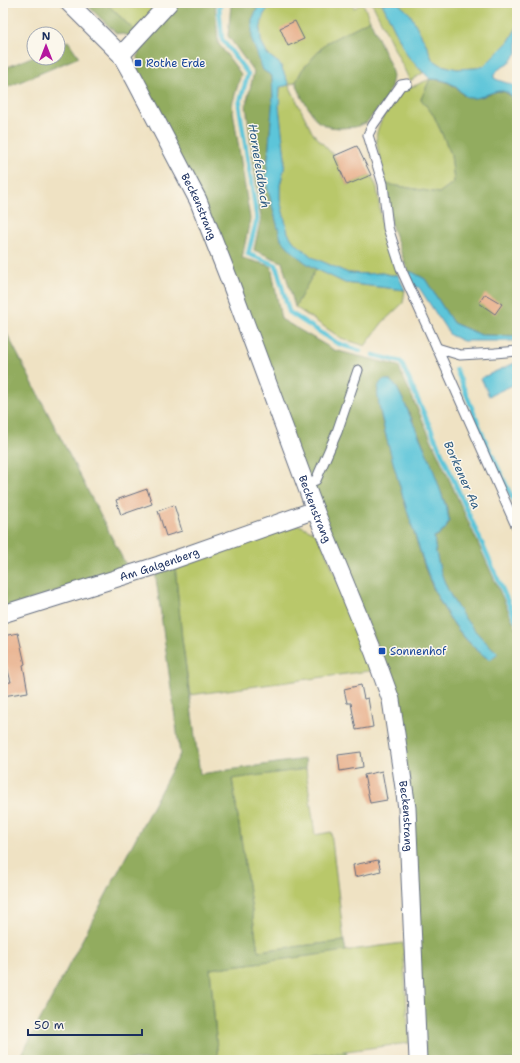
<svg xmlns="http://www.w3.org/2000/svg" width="520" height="1063" viewBox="0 0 520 1063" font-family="'Shantell Sans',sans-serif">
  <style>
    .green { fill: #b9c86b; stroke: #6a7c64 }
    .forest { fill: #92ac5f; stroke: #566e5e; fill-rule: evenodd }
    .water { fill: #5cc5d9; stroke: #3c7a9c }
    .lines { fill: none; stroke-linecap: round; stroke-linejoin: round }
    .stream { stroke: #5cc5d9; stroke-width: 4.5 }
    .building { fill: #e7ab85 }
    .lane-casing { stroke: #656e81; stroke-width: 11 }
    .street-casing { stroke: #656e81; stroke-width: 19 }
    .lane { stroke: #fff; stroke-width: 9 }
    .street { stroke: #fff; stroke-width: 17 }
    .transit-dot { fill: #1a4fb4; stroke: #fbf7ec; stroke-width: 1.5 }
    .labels { text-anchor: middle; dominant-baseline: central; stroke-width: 3; stroke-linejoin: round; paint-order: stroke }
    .transit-label { font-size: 11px; fill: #164399; stroke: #fbf7ec; text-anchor: start }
    .street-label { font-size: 11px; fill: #1b2f5e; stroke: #fbf7ec }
    .water-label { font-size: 12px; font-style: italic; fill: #2e5c83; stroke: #fbf7ec }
  </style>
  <rect width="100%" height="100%" fill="#fbf7ec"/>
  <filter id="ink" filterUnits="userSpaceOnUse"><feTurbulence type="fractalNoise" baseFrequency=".025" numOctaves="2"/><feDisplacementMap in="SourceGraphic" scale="8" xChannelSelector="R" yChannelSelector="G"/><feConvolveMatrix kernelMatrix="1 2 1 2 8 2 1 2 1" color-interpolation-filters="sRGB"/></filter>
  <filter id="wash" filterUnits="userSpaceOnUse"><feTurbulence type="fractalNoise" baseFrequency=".012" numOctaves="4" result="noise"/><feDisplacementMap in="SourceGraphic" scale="16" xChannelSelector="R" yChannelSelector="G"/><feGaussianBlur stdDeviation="0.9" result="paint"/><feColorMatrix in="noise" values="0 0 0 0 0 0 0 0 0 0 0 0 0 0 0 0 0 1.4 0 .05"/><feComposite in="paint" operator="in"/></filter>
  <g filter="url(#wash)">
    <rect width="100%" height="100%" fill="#efe2c3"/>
    <g class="green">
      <path d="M106 3H159L135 31Z"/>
      <path d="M273 3H351L354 8 363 3 370 20 326 43 302 70 296 82 289 85 312 132 334 156 347 185 371 175 377 187 383 235 398 275H391L382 273 367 274 348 273 312 257 293 241 288 233 280 200V185L284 169 285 158 279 107 280 87 289 85 280 64 267 54 261 41 260 31 263 16 266 11Z"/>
      <path d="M372 3H382L407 55 423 73 410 81Z"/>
      <path d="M398 3H517V27L509 41 484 66 476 68 457 69 441 65 432 59 427 46 410 14Z"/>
      <path d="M430 79 421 99 434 116 451 154 454 182 439 193 386 184C384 174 374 141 377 132 381 116 394 102 403 89L414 86Z"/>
      <path d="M316 269 345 283 405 290 403 303 382 323 365 346 341 338 295 307Z"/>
      <path d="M299 525 318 534 376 670 190 695 182 639 175 566Z"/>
      <path d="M306 769 315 835 331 832 344 941 258 951 232 778Z"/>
      <path d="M403 943 409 1043 276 1060H218L210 969Z"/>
    </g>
    <g class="forest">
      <path d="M85 3H106L135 31 132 36 116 33Z"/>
      <path d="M178 3H215L218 43 241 74 232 105 250 219 242 258 271 266 281 319 334 350 398 366 517 630V1060H426L395 690 136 70 139 49ZM396 386C413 419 428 454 440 490 443 499 449 510 449 519 449 528 441 534 434 537 438 585 461 622 498 653L490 660C468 646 451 623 439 600 427 579 421 555 414 532 405 505 397 478 390 450 384 430 378 409 378 387Z"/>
      <path d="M237 3H262L258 7 252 20 263 70 272 76 273 97 266 182 281 239 295 254 305 262 316 269 295 307 282 262 254 250 261 218 246 105 254 72 228 36 231 5Z"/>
      <path d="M370 20 390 65 393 76 391 87 384 102 366 123 355 127 340 128 329 127 317 121 302 98 296 82 302 70 326 43Z"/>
      <path d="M68 41 79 57 3 89V69L34 56V58H58V45Z"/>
      <path d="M430 79C445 80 453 83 463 95L481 97 497 91 505 92 512 97 517 110V336L481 335 453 323 425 279 412 272H408L392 227 386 184 439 193 454 182 451 154 434 116 421 99Z"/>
      <path d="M3 326 127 567 3 609Z"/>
      <path d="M175 566 182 639 200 774 305 759 306 769 232 779 258 951 344 941 346 951 210 969 218 1060H19L180 754 155 571Z"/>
      <path d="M346 1051 347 1060H276Z"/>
    </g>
    <g class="water">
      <path d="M262 3H273L266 11 263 16 260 31 261 41 267 54 280 64 289 85 280 87 279 107 285 158 284 169 280 185V200L288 233 293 241 312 257 348 273 367 274 382 273 391 275H398L405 290 345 283 316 269 305 262 295 254 281 239 266 182 273 97 272 76 263 70 252 40V20L258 7Z"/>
      <path d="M382 3H398L410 14 427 46 432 59 441 65 457 69 476 68 484 66 509 41 517 27V53L508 64 499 69 494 74V78C502 83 510 82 517 88V110C514 103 513 95 506 92 496 87 482 100 470 98 462 96 460 89 453 85 446 80 438 79 430 79L407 55Z"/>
      <path d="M408 272H412L425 279 453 323 481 335 517 336V341H463L450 335 420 289 418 287H414Z"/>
      <path d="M517 362V383L489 396 481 378Z"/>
      <path d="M383 380H389L396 386 403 400 431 463 447 510 449 520 446 528 441 533 434 537C438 585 462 623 498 653L490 660C481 654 475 648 467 640 436 606 426 569 412 526 400 488 389 450 380 411 379 401 374 387 383 380Z"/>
    </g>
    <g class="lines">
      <g class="stream">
        <path d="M222 3 219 7 222 39 248 74 239 105 257 219 248 254 276 265 289 312 337 343 360 351"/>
        <path d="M373 355 401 362 517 622"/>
        <path d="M456 369 485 440 517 508"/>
      </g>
    </g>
    <g id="blocks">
      <g class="building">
        <path d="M295 21 304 39 288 46 280 28Z"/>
        <path d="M357 146 371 175 347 185 334 156Z"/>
        <path d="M485 294 502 304 495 314 479 303Z"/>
        <path d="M147 489 152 504 121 515 116 500Z"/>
        <path d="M174 505 182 531 166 536 158 511Z"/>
        <path d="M18 633 25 664 23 665 28 692 3 696V683L11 682 3 651V636Z"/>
        <path d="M361 685 364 699 368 698 373 727 356 730 351 703H347L344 689Z"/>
        <path d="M361 752 363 767 340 771 338 755Z"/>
        <path d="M382 771 387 800 370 803 364 775Z"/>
        <path d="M378 860 381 871 355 877 353 865Z"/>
      </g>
    </g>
  </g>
  <g filter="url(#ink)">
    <use href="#blocks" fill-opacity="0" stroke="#656e81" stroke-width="1"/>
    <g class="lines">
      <defs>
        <g id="lane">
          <path d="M407 84 401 85 373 125 368 135 383 184 388 228 402 271 437 348"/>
          <path d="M517 351 495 353 460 355 437 348 517 528"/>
          <path d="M305 484 316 480 337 432 358 370"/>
        </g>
        <g id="street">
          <path id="s1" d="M69 3 121 55 134 78 198 200 231 284 315 510 374 653 391 700 407 808 418 1060"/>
          <path d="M121 55 169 3"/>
          <path id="s2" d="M3 614 159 565 315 510"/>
        </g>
      </defs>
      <use href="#lane" class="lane-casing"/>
      <use href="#street" class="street-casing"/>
      <use href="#lane" class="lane"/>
      <use href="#street" class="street"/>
    </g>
  </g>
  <g class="transit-dot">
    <rect x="134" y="59" width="8" height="8" rx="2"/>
    <rect x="378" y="647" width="8" height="8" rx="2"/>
  </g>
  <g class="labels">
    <g class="transit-label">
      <text x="146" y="63">Rothe Erde</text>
      <text x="390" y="651">Sonnenhof</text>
    </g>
    <g class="street-label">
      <text stroke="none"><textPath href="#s1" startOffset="244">Beckenstrang</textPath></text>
      <text stroke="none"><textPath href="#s1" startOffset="568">Beckenstrang</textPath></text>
      <text stroke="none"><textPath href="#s2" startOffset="164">Am Galgenberg</textPath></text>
      <text stroke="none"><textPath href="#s1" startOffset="891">Beckenstrang</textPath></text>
    </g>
    <g class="water-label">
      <text transform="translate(259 166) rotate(81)">Hornefeldbach</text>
      <text transform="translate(462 475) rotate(66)">Borkener Aa</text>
    </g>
  </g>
  <rect width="520" height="1063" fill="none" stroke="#fbf7ec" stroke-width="16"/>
  <g transform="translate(46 46)"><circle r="19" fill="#fbf7ec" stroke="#a1a7b3"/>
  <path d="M0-3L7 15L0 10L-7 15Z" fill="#b5179e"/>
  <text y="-6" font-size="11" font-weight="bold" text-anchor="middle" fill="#1b2f5e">N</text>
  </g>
  <path d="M28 1029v6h114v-6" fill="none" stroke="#1b2f5e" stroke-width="2"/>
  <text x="34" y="1029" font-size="12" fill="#1b2f5e" stroke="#fbf7ec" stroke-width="3" paint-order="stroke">50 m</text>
</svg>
